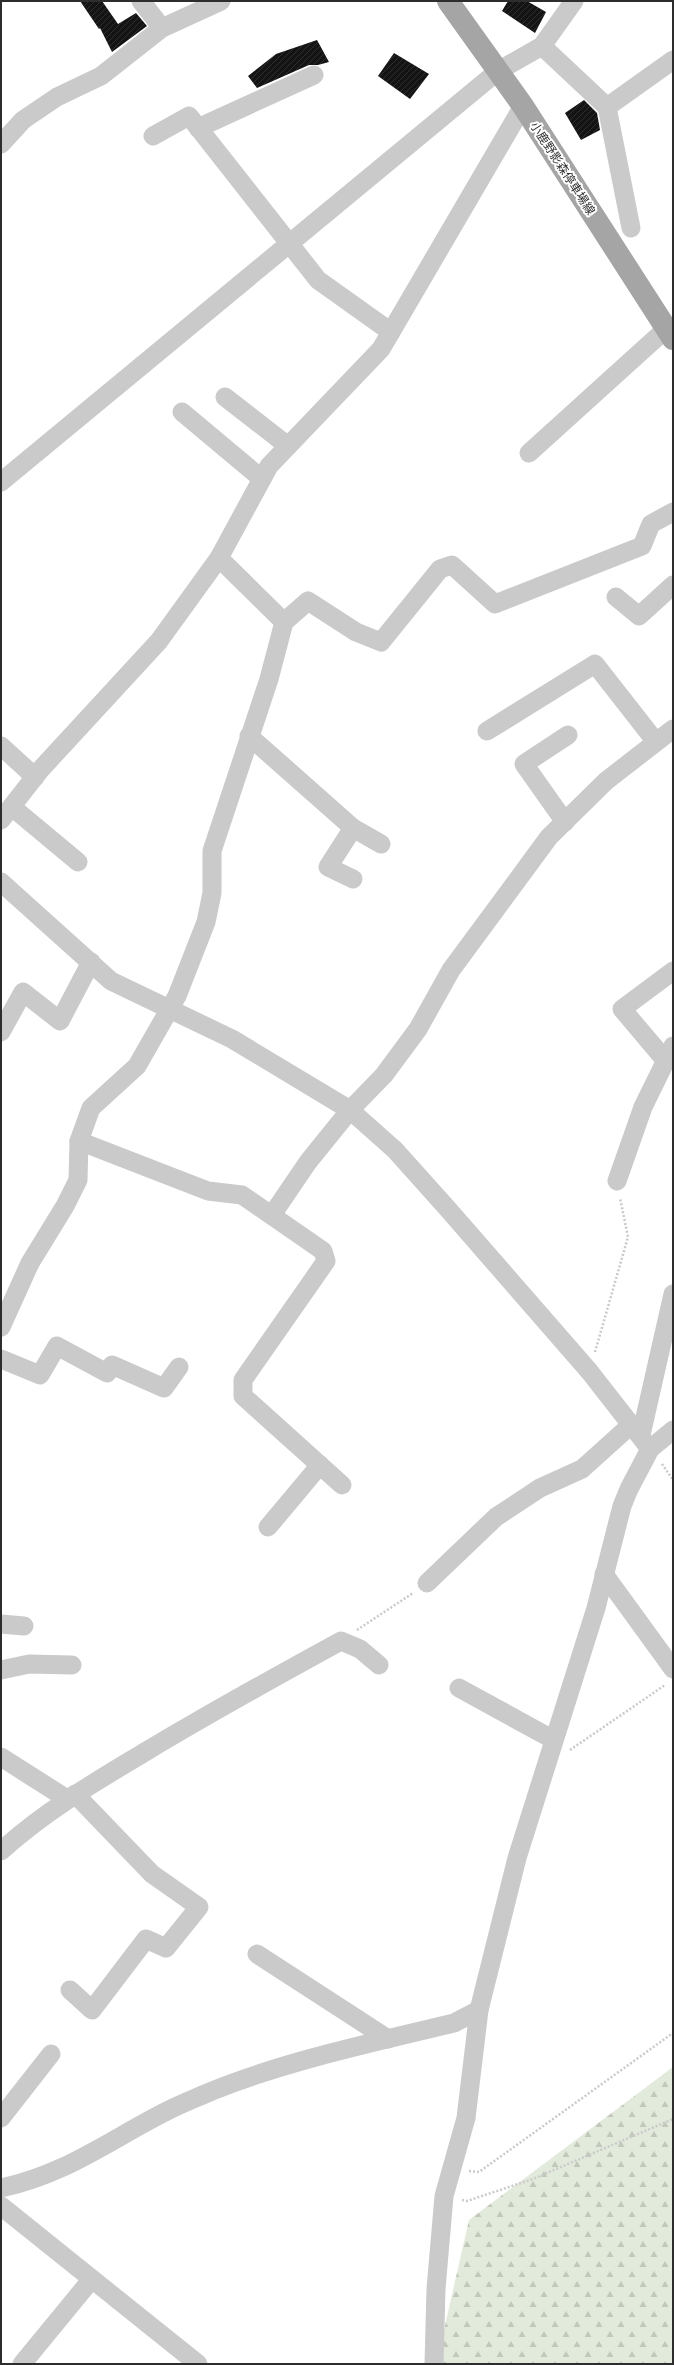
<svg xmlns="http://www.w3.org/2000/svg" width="674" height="2365" viewBox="0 0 674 2365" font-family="Manrope,'Noto Sans JP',sans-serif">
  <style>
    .forest { fill: url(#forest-firs) }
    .building { fill: url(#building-hatch) }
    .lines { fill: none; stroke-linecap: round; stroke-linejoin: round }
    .path { stroke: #cacaca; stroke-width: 2.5; stroke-dasharray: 2 2; stroke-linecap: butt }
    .minor { stroke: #cacaca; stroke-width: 19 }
    .major { stroke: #a5a5a5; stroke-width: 22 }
    .labels { text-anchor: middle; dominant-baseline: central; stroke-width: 4; stroke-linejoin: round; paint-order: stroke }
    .street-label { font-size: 12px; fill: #2d2d2d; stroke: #fff }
  </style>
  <defs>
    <pattern id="forest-firs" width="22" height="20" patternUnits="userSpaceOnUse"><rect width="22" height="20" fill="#e2eadb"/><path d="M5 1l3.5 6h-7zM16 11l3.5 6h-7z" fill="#c2c9bc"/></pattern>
    <pattern id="building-hatch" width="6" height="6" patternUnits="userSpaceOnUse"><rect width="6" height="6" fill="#141414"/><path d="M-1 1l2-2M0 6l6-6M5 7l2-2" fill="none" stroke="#2e2e2e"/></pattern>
  </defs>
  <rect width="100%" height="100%" fill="#fff"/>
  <path class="forest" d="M673 2067V2364H440L443 2334 469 2220Z"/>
  <g class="building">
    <path d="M80 1H102L118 24 136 13 147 26 112 52 100 28 99 29Z"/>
    <path d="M508 1H527L546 12 535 33 502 11Z"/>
    <path d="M317 40 329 62 318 65H309L257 88 248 76 276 54Z"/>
    <path d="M394 53 429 74 410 99 378 76Z"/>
    <path d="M584 100 597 113 600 130 581 140 565 113Z"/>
  </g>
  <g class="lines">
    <g class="path">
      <path d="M595 1352 628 1237 620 1198"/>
      <path d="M662 1464 673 1480"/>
      <path d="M357 1630 413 1593"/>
      <path d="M570 1750 665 1685"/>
      <path d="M469 2171 479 2172 673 2033"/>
      <path d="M462 2200 467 2201 533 2179 673 2119"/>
    </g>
    <g class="minor">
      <path d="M141 1 162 28"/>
      <path d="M542 46 607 107 631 228"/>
      <path d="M607 107 673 60"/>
      <path d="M198 128 314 75"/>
      <path d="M153 136 189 116 318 280 391 332"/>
      <path d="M1 144 23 120 57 97 101 76 162 28 221 1"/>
      <path d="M225 397 288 446"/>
      <path d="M182 412 262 479"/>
      <path d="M529 453 666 329"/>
      <path d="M1 482 498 71 542 46 574 1"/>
      <path d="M219 558 284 622"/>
      <path d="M616 597 639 616 673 585"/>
      <path d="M487 731 595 664 656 742"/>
      <path d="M249 736 353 828 381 844"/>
      <path d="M1 746 35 777"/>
      <path d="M12 807 78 862"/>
      <path d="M1 820 41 769 159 641 219 558 269 466 381 349 523 106"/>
      <path d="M565 822 524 764 568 735"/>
      <path d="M353 879 328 867 353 828"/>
      <path d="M1 882 111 981 232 1039 350 1110 395 1150 447 1208 589 1371 650 1449"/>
      <path d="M1 1032 23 992 60 1021 91 962"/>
      <path d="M666 1061 622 1009 673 971"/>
      <path d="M79 1141 208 1191 242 1195 323 1251 326 1261 243 1380V1396L342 1485"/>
      <path d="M617 1181 643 1107 673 1046"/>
      <path d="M272 1215 308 1162 350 1110 384 1075 418 1029 451 970 549 837 606 781 673 729"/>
      <path d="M1 1327 30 1263 65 1206 78 1180 79 1141 91 1108 137 1066 177 996 206 922 212 893V851L269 679 284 622 308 601 356 632 381 642 440 569 452 565 495 604 642 546 651 524 673 512"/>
      <path d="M1 1359 40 1375 57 1346 107 1373 112 1365 164 1388 179 1367"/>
      <path d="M641 1435 673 1294"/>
      <path d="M268 1527 320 1465"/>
      <path d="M604 1574 673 1669"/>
      <path d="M427 1583 496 1517 540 1488 582 1469 632 1424"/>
      <path d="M1 1624 24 1626"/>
      <path d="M1 1670 29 1664 72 1665"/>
      <path d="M459 1688 554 1740"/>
      <path d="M1 1757 67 1799"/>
      <path d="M1 1851C45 1811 95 1782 145 1752 210 1713 275 1677 341 1641L360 1649 379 1665"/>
      <path d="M257 1954 388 2039"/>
      <path d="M70 1990 92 2010 146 1939 166 1948 199 1907 152 1874 75 1794"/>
      <path d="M1 2118 51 2054"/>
      <path d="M1 2188C66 2174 108 2141 165 2112 180 2104 196 2098 212 2091 286 2061 375 2042 454 2023L479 2010"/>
      <path d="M1 2206 198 2364"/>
      <path d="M22 2364 91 2280"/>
      <path d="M434 2364 436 2289 444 2196 466 2118 479 2010 517 1858 596 1608 622 1506 629 1489 650 1449 673 1430"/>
    </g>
    <path class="major" d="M448 1 523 106 673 339"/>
  </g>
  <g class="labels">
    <g class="street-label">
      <text transform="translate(563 168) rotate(57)">小鹿野影森停車場線</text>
    </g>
  </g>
  <rect width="674" height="2365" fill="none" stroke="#2d2d2d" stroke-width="4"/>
</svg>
